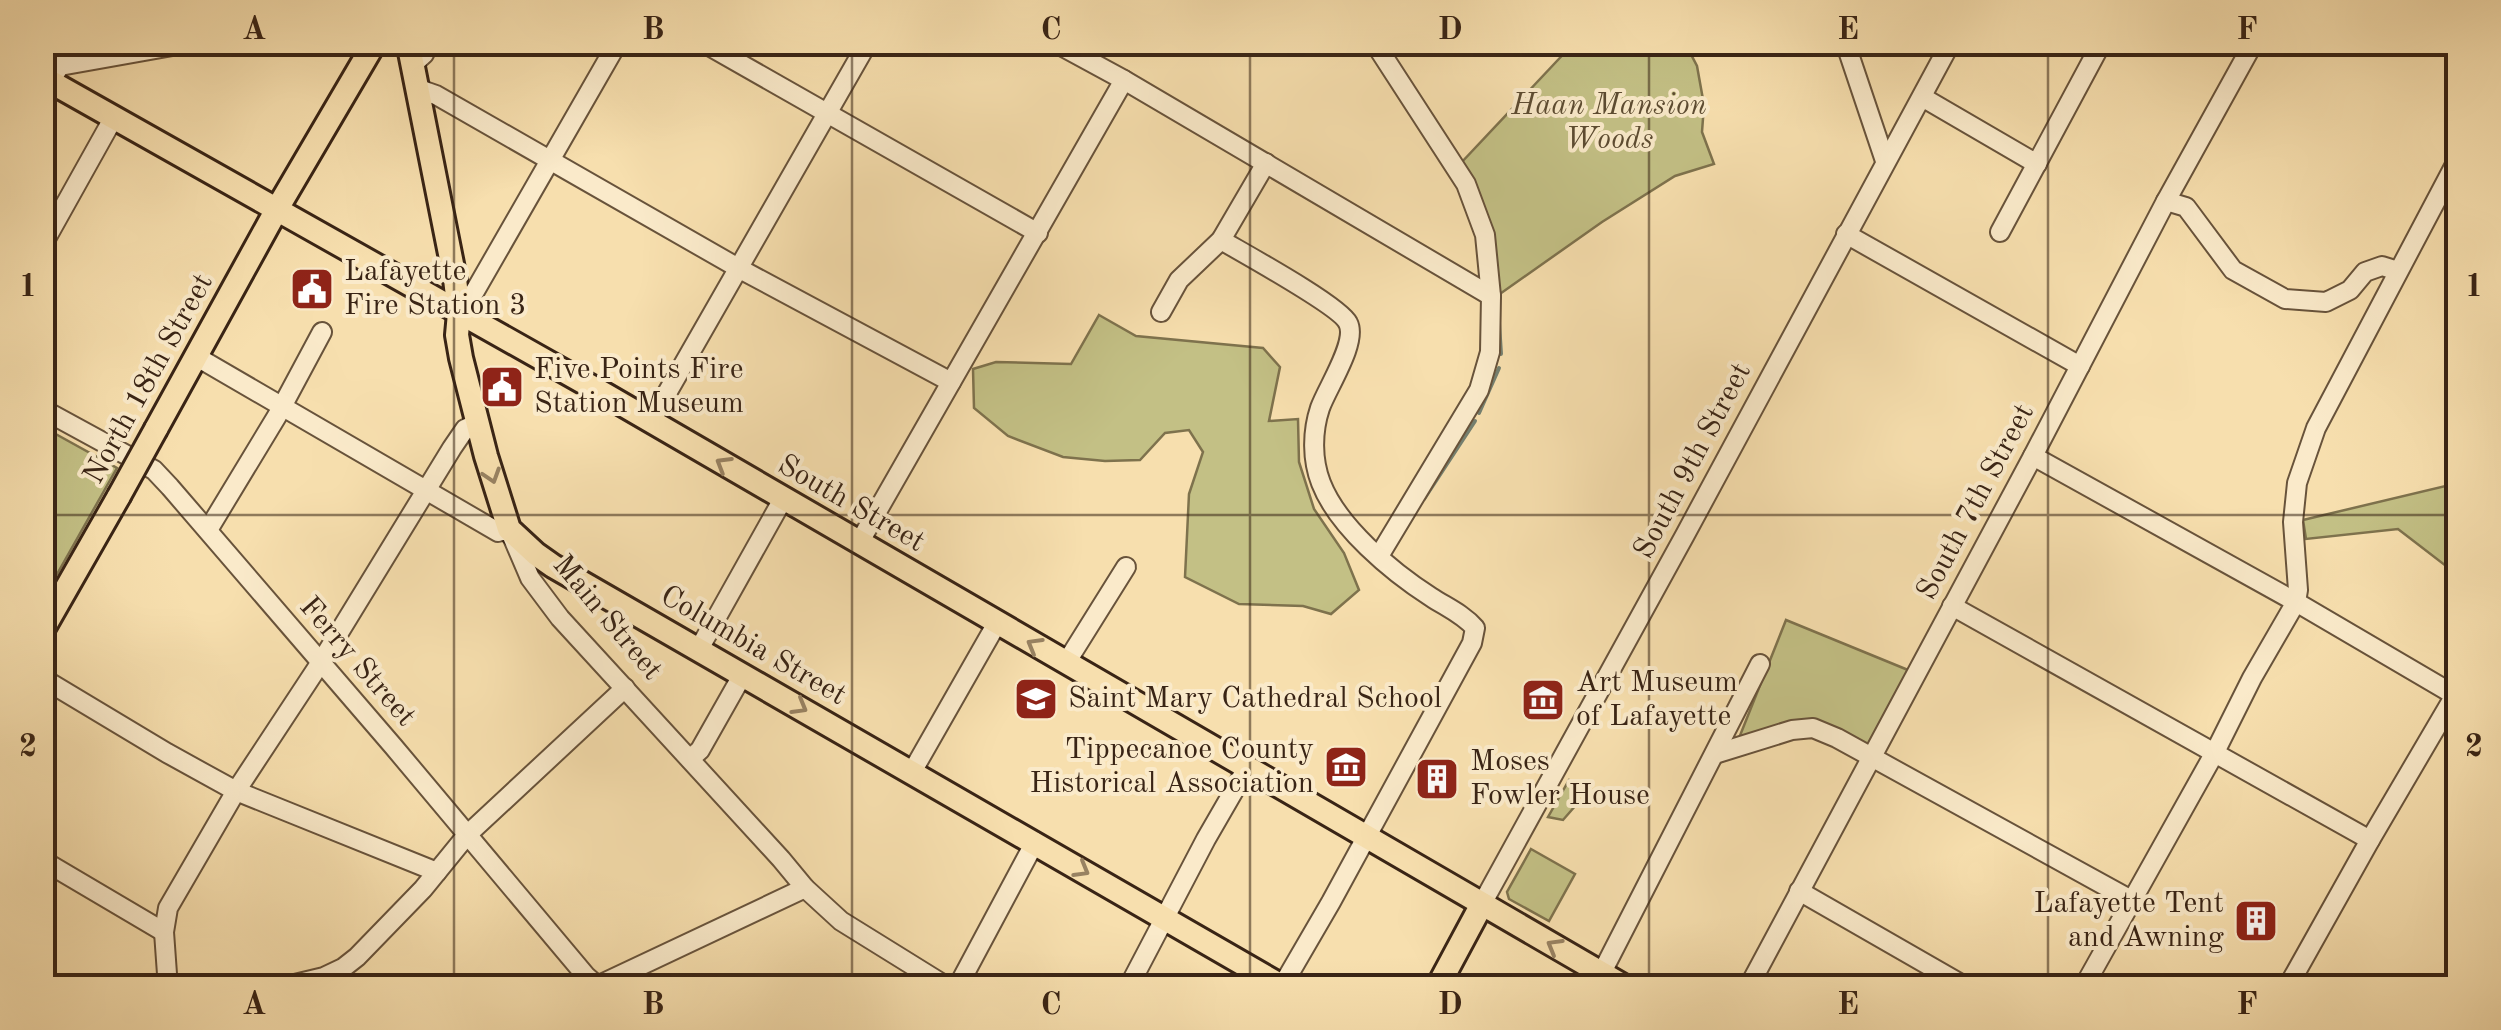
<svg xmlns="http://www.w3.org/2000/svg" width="2501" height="1030" viewBox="0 0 2501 1030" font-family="'Old Standard TT',serif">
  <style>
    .green { fill: #c3c085; stroke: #7e724d; stroke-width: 2.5 }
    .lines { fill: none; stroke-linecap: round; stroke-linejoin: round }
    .stream { stroke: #758070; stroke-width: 4 }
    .minor-casing { stroke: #68533b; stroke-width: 22 }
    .major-casing { stroke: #392415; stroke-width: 28 }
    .minor { stroke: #faeaca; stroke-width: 18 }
    .major { stroke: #f7dfae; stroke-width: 22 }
    .major-bridge-casing { stroke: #392415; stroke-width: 28; stroke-linecap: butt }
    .major-bridge { stroke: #f7dfae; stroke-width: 22 }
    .oneway { stroke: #988262 }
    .grid { fill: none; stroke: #392415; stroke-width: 2.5; stroke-opacity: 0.55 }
    .labels { text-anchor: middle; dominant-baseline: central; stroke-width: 8; stroke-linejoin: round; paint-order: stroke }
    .park-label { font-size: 30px; font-style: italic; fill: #5c4b31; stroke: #faeaca }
    .poi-label { font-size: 30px; fill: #392415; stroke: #faeaca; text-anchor: start }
    .street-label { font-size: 30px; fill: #392415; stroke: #faeaca }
    .neatline { fill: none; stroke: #392415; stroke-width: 4 }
    .grid-label { font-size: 32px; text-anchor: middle; font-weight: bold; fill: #392415 }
  </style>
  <rect width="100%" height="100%" fill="#f7dfae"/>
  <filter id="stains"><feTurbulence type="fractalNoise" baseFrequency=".002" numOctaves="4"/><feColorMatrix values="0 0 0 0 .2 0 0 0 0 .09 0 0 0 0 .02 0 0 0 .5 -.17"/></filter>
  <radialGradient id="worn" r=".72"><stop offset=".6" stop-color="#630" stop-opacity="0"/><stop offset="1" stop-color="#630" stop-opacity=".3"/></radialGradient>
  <g class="green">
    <path d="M1579 42 1685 43 1697 66 1704 105 1702 132 1714 164 1675 176 1602 222 1497 296 1460 164 1572 45Z"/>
    <path d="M1099 315 1136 336 1263 348 1280 367 1269 421 1298 419 1299 462 1314 509 1344 553 1359 590 1331 614 1303 606 1239 604 1185 577 1189 494 1203 452 1189 430 1165 433 1140 460 1105 461 1063 457 1008 436 974 408 973 369 996 362 1071 364Z"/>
    <path d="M43 427 117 468 43 599Z"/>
    <path d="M2458 483V563L2446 566 2398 529 2306 539 2303 520Z"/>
    <path d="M1786 620 1908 670 1866 748 1821 722 1739 738Z"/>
    <path d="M1569 780 1578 783 1576 805 1563 820 1548 817Z"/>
    <path d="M1531 849 1575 874 1549 921 1509 899 1507 892Z"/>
  </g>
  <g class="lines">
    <g class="stream">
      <path d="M1499 323 1501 354"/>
      <path d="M1479 413 1499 368"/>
      <path d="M1424 499 1475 421"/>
    </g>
    <defs>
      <g id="minor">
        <path d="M55 42 60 66 56 72"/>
        <path d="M702 42 1038 233"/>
        <path d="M1054 42 1124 80 1491 296"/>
        <path d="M1374 42 1466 184 1485 235 1491 296 1490 352 1479 390 1379 556"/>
        <path d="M1845 42 1885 161"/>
        <path d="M413 64 424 54 430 42"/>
        <path d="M60 66 195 42"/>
        <path d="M419 89 436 95 740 269 951 382"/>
        <path d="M1922 97 2037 164"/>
        <path d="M2166 201 2186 207 2233 270 2285 299 2326 302 2350 290 2365 272 2382 266 2398 271"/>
        <path d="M2000 232 2102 42"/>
        <path d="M1846 234 2080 366"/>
        <path d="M1221 240C1243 253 1340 306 1348 323 1358 342 1327 388 1320 408 1312 432 1312 460 1321 483 1338 527 1392 572 1431 597 1446 607 1463 614 1475 628L1472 643 1331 902 1281 988"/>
        <path d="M42 246 114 117"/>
        <path d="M1161 312 1179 280 1221 240 1266 163"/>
        <path d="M459 313 475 291 618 42"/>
        <path d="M197 357 498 532 509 529 530 578 560 618 781 859 805 888 841 921 949 988"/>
        <path d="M42 409 154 470 170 487 393 746 586 976 600 988"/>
        <path d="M651 421 868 42"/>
        <path d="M2033 456 2296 602 2458 697"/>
        <path d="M208 530 277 416 322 332"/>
        <path d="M859 543 1124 80"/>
        <path d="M1952 606 2370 840"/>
        <path d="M699 649 783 499"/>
        <path d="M1066 663 1126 567"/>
        <path d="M42 678 167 753 236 791 437 872"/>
        <path d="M1715 754 1792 730 1813 728 1837 738 2131 900"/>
        <path d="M690 759 700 750 743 674"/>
        <path d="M912 772 997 623"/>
        <path d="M42 860 164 932"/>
        <path d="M1799 891 1968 988"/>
        <path d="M1482 904 1685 535 1951 42"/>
        <path d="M168 988 164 932 168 908 236 791 321 662 452 448 465 429 478 423"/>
        <path d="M278 988 324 977 343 968 357 957 423 889 467 835 625 688"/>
        <path d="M593 988 805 888"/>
        <path d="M957 988 1035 842"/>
        <path d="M1128 988 1206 839 1247 768"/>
        <path d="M1594 988 1760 664"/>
        <path d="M1748 988 2033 456 2166 201 2254 42"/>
        <path d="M2083 988 2214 754 2252 678 2296 602 2298 590 2293 522 2297 483 2316 428 2458 159"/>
        <path d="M2287 988 2370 840 2458 690"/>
      </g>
      <g id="major">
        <path d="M408 42 455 279 459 313 457 335 461 358 486 456 509 529 536 554 553 566 1285 988"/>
        <path d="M42 77 606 395 1627 988"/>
        <path d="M156 429 277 209 375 42"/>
        <path d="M42 631 119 496"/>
        <path d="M1437 988 1482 904"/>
      </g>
    </defs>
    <use href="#minor" class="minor-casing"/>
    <use href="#major" class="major-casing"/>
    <use href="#minor" class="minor"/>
    <use href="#major" class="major"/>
    <defs>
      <path id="major-bridge" d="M119 496 156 429"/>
    </defs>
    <use href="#major-bridge" class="major-bridge-casing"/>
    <use href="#major-bridge" class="major-bridge"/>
  </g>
  <defs><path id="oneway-chevron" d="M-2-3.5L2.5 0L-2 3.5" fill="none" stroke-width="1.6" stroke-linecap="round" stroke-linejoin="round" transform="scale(2.5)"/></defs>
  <g class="oneway">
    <use href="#oneway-chevron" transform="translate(723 464) rotate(-149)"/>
    <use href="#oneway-chevron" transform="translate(492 476) rotate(72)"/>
    <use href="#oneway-chevron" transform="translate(1034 645) rotate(-150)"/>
    <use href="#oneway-chevron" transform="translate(800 707) rotate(30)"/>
    <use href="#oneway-chevron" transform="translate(1082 870) rotate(30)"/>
    <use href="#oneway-chevron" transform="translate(1554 946) rotate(-150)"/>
  </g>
  <path class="grid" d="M454 42V988M852 42V988M1250 42V988M1649 42V988M2048 42V988M42 515H2458"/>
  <defs>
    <symbol id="civic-square" viewBox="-11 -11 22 22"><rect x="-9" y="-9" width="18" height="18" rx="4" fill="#8f2418" stroke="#faeaca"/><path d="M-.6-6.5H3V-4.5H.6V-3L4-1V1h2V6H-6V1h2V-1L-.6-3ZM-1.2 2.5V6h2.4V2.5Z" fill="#fff"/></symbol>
    <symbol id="school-square" viewBox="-11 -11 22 22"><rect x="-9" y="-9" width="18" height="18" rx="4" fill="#8f2418" stroke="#faeaca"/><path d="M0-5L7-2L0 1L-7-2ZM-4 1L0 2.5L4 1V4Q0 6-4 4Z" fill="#fff"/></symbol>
    <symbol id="museum-square" viewBox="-11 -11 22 22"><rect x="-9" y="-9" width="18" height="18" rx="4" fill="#8f2418" stroke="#faeaca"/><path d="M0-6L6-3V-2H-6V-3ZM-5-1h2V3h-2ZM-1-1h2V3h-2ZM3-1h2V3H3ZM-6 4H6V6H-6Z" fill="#fff"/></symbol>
    <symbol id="building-square" viewBox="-11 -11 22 22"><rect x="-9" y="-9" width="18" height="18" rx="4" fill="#8f2418" stroke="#faeaca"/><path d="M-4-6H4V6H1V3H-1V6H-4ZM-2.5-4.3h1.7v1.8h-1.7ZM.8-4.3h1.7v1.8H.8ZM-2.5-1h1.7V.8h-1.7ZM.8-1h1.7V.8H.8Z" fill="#fff"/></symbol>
  </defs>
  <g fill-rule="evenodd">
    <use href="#civic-square" x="287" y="264" width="50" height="50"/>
    <use href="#civic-square" x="477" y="362" width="50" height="50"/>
    <use href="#school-square" x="1011" y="674" width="50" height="50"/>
    <use href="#museum-square" x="1518" y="675" width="50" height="50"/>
    <use href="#museum-square" x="1321" y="742" width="50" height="50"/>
    <use href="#building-square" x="1412" y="754" width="50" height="50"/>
    <use href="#building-square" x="2231" y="896" width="50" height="50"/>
  </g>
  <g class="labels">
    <g class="park-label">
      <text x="1609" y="106">Haan Mansion<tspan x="1609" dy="34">Woods</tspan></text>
    </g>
    <g class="poi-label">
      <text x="344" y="272">Lafayette<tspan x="344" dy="34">Fire Station 3</tspan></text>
      <text x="534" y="370">Five Points Fire<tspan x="534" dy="34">Station Museum</tspan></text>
      <text x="1576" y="683">Art Museum<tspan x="1576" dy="34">of Lafayette</tspan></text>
      <text x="1068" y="699">Saint Mary Cathedral School</text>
      <text x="1314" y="750" text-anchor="end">Tippecanoe County<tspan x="1314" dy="34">Historical Association</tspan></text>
      <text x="1470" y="762">Moses<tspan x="1470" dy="34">Fowler House</tspan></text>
      <text x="2224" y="904" text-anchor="end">Lafayette Tent<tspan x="2224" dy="34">and Awning</tspan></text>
    </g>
    <g class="street-label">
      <text transform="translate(149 379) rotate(-61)">North 18th Street</text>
      <text transform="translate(1693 461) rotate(-62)">South 9th Street</text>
      <text transform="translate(1976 502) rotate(-62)">South 7th Street</text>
      <text transform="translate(851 504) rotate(30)">South Street</text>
      <text transform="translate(607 618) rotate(50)">Main Street</text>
      <text transform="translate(753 646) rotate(30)">Columbia Street</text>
      <text transform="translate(357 662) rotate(49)">Ferry Street</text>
    </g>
  </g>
  <rect width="2501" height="1030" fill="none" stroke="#f7dfae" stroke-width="110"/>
  <rect x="55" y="55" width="2391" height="920" class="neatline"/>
  <g class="grid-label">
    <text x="254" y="39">A</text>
    <text x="653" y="39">B</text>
    <text x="1051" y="39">C</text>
    <text x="1450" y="39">D</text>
    <text x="1848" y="39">E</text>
    <text x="2247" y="39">F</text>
    <text x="28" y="296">1</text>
    <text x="2474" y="296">1</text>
    <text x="28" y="756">2</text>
    <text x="2474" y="756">2</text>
    <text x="254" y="1014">A</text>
    <text x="653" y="1014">B</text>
    <text x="1051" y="1014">C</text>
    <text x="1450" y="1014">D</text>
    <text x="1848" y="1014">E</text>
    <text x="2247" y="1014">F</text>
  </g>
  <rect width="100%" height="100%" filter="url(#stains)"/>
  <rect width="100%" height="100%" fill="url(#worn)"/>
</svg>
